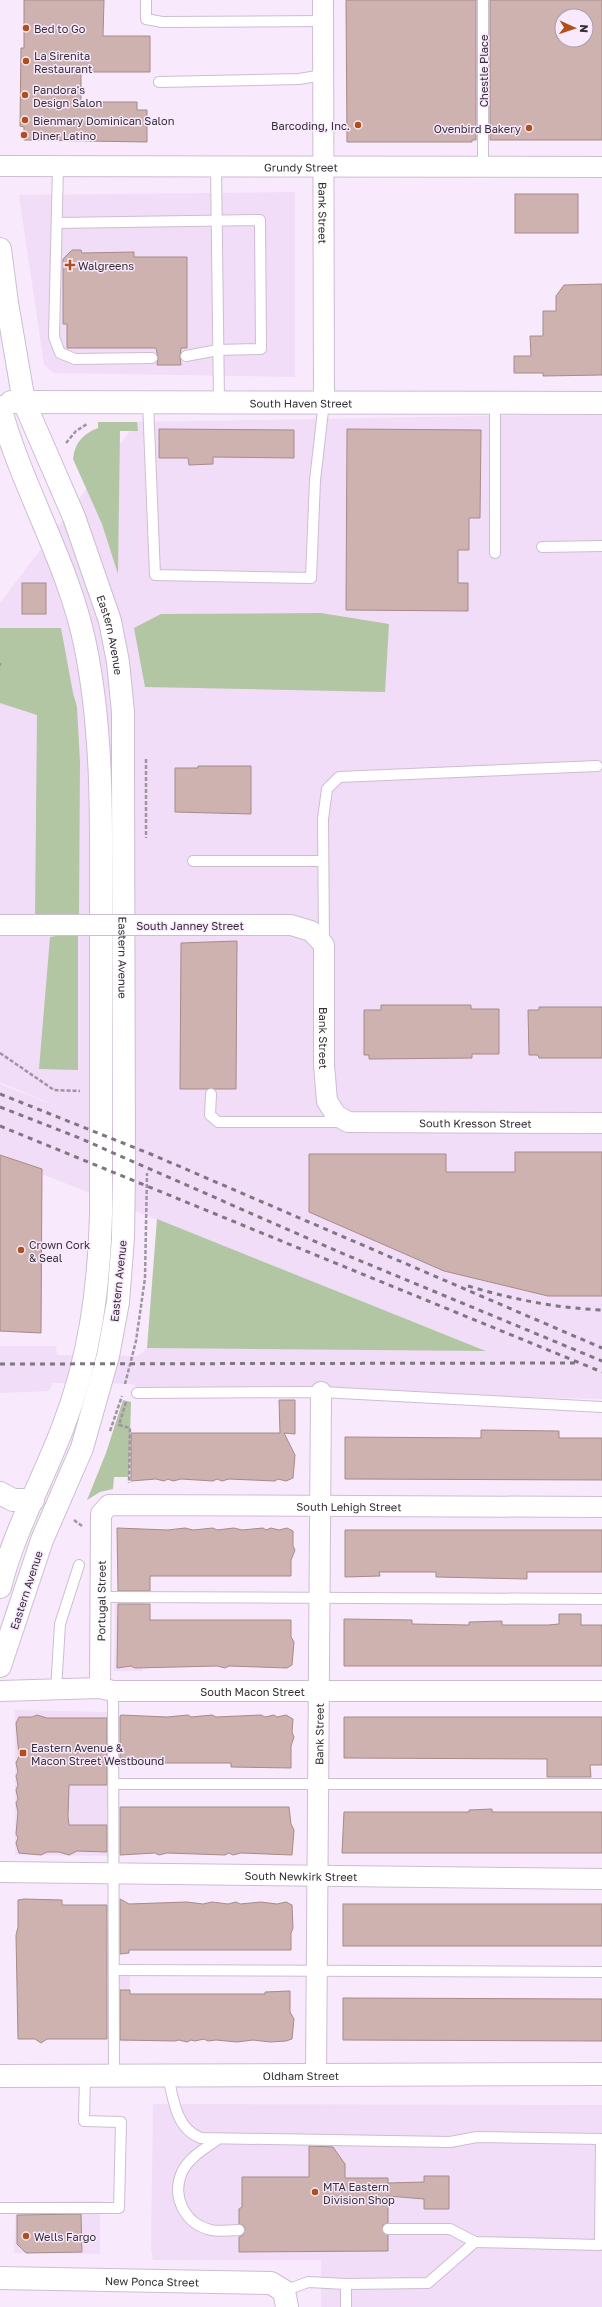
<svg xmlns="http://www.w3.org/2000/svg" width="602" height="2307" viewBox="0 0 602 2307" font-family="'Golos Text',sans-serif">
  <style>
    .built { fill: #f1ddf7 }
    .green { fill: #b2c6a3 }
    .building { fill: #cdb2af; stroke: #a58c89; fill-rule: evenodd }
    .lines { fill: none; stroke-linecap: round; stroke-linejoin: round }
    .lane-casing { stroke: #ccbed1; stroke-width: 12 }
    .street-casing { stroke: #ccbed1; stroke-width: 22 }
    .secondary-casing { stroke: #ccbed1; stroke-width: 24 }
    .primary-casing { stroke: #ccbed1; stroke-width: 24 }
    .path { stroke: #9f94a2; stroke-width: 2.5; stroke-dasharray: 4 2; stroke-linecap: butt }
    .lane { stroke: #fff; stroke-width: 10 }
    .street { stroke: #fff; stroke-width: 20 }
    .secondary { stroke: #fff; stroke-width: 22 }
    .primary { stroke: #fff; stroke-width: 22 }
    .rail { stroke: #7f7681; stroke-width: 3; stroke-dasharray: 5 5; stroke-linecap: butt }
    .street-bridge-casing { stroke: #ccbed1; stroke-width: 22; stroke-linecap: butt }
    .street-bridge { stroke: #fff; stroke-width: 20 }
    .poi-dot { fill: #b24e1c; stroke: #f9e9fd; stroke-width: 1.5 }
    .labels { text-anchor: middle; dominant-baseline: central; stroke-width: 3; stroke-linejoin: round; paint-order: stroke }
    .poi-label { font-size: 11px; fill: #342f36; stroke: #f9e9fd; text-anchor: start }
    .street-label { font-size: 11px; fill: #342f36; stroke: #f9e9fd }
  </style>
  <rect width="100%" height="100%" fill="#f9e9fd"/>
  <g class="built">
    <path d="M295 192V377L54 373 44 365 19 195Z"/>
    <path d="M602 414V1399L138 1388 132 1384 90 1383H52L49 1391 0 1393V1346H56L57 1355 138 1356 147 1348 485 1350 42 1174 41 1333 0 1332V1084L66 1110 0 1082V603L137 422Z"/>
    <path d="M115 1600 143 1602V1671H114Z"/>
    <path d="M15 1710 108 1712V1856L15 1855Z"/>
    <path d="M116 1975H130L129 2042 115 2041Z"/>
    <path d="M153 2104 602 2105V2307H321V2260H153L151 2248Z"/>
    <path d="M100 2201V2254L14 2253 16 2202Z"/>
  </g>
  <g class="green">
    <path d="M98 422H137L138 431H120L118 574 102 524 73 459C75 442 83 434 98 428Z"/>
    <path d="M321 613 389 624 385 692 145 687 134 628 161 614Z"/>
    <path d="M0 628H61L73 693 77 707 80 762 79 918H35L37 715 0 703Z"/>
    <path d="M78 932V1070L39 1069 50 937Z"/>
    <path d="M157 1219 486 1351 147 1348Z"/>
    <path d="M123 1400 131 1402 129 1477H114L113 1489 100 1492 87 1500 106 1453Z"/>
  </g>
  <g class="building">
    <path d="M24 0H104L103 36H150V72H81V102H137V110H147V142L24 140V127L20 126 21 48H24Z"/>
    <path d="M346 0H476V140H472V142H347Z"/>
    <path d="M490 0H602V140H490ZM562 16H586V40H562Z"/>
    <rect x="515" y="194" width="63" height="39"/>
    <path d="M72 250H81L82 253 134 252V257H187V348H181L180 357 181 365H157L158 358 156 348H67V324H63V259Z"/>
    <path d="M602 284V375L543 376V373H514V356H531L530 336H543V311H556V296L564 285Z"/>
    <path d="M159 429 294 430V458L213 457V464L189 465 188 458H159Z"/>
    <path d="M347 429 481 430 480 518H469V550H458V583H468V611L346 610Z"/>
    <rect x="22" y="583" width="24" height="31"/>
    <path d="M198 766H251V814L175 812V768H198Z"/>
    <path d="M237 941 236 1089H180L181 943Z"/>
    <path d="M381 1005H471V1009H499V1054H472V1058L369 1059V1055H364V1010H381Z"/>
    <path d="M539 1007H602V1058H539L538 1055H529L528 1010H539Z"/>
    <path d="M515 1152H602V1296H548L444 1271 309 1212V1154H446V1172H515Z"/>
    <path d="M0 1155 42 1169 41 1333 0 1331Z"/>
    <path d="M279 1400H295V1434L284 1433 295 1455 293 1478 286 1481 278 1479 275 1481 229 1479 222 1481 217 1479 213 1481 181 1479 173 1481 168 1479 164 1481 156 1479 131 1481V1433H280Z"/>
    <path d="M481 1430 559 1431V1438H602V1480L345 1479V1437L481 1438Z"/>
    <path d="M117 1528 168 1530 185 1528 193 1530 213 1528 217 1530 234 1528 242 1530 263 1528 266 1530 271 1528 279 1530 287 1528 293 1531V1546L295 1550 291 1560V1576H150V1591H118Z"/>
    <path d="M345 1530H602V1572H527V1579L436 1577V1572H379L380 1576 345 1577Z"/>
    <path d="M118 1604H150V1620H291V1637L294 1642 292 1665 287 1668 229 1666 225 1668 217 1666 135 1668 131 1666 117 1668Z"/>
    <path d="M559 1614H581V1625H602V1666H344V1619L412 1620V1624L469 1625V1622L502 1621V1625H548L559 1624Z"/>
    <path d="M37 1715 47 1718H107V1785H69L68 1816 69 1825H107V1852L77 1851 69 1855 59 1852H47L41 1855 19 1853 16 1843 18 1838 16 1834 18 1812 16 1803 18 1799 16 1790 18 1785 16 1776 18 1772 16 1763 19 1756 16 1723 19 1717H32Z"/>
    <path d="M121 1715 167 1717 188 1715 191 1717 212 1715 216 1717 261 1715 265 1717 274 1715 277 1717 286 1715 293 1719 292 1732 294 1737 291 1746V1768L231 1767V1763H120V1716Z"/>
    <path d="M344 1717H602V1765H590L591 1777H547V1759L344 1758Z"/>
    <path d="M120 1807H289L291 1824 294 1830 292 1855 241 1853 233 1855 229 1853 225 1855 167 1853 159 1855 155 1853 120 1855Z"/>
    <path d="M492 1809V1812H602V1853H342L344 1812H469V1810Z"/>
    <path d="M24 1899 62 1900V1905H107V2039H47L41 2043 35 2039H18L16 1935 18 1927V1900Z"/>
    <path d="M120 1899 129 1904 187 1902 203 1904 212 1902 228 1904 236 1902 240 1904 261 1902 277 1904 286 1902 292 1905 293 1928 291 1933V1950H129V1953L120 1954Z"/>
    <rect x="343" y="1904" width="259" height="42"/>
    <path d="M120 1990H130V1994H265V1992L290 1991V2012L294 2019 292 2039 286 2041 270 2042 253 2040 237 2042 216 2040 208 2041 204 2039 195 2041 191 2040 187 2042 179 2040 175 2041 120 2040Z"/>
    <path d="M343 1998 602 1999V2041L343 2040Z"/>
    <path d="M309 2146 333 2147 345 2164V2178H388V2183L424 2182V2176H449V2209H424V2199L388 2196V2223L383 2225 382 2229 388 2235V2251L239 2252V2237L243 2235 245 2230 244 2226 239 2224V2209L242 2207V2177H309Z"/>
    <path d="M81 2214 82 2252 26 2253 17 2244V2215Z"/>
  </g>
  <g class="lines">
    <defs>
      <g id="lane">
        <path d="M146 0V19L162 22 323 21"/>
        <path d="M159 82 299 79 323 75"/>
        <path d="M58 166 54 337 60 353 75 359 152 358"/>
        <path d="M216 166 219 402"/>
        <path d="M483 166V0"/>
        <path d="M57 223 260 220 261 349 218 350 186 356"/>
        <path d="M148 402 155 575 311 578 315 480 324 402"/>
        <path d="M542 547 602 546"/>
        <path d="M495 553V403"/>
        <path d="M193 861H323"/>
        <path d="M324 943 323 819 327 789 339 777 597 766"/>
        <path d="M211 1094 210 1115 218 1122H342"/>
        <path d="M137 1393 321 1392 602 1407"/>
        <path d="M101 1597 602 1599"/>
        <path d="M56 1690 60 1624 79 1565"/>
        <path d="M113 1691 114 2076"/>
        <path d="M114 1784H602"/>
        <path d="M115 1970 602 1972"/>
        <path d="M168 2075C173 2099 176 2129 201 2138L450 2142 477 2137 601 2139 600 2245 475 2242 450 2229H388"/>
        <path d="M218 2139C206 2148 189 2157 182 2172 171 2197 185 2224 211 2230 219 2232 230 2230 239 2230"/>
        <path d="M0 2208H119L121 2122 84 2121 85 2076"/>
        <path d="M346 2284 428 2283 475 2242"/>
        <path d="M284 2291 308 2282 346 2284V2307"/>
      </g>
      <g id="street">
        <path id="s1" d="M323 0 324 402"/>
        <path id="s2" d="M0 166 602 167"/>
        <path d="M0 925H51"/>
        <path id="s3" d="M149 925H291L311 931 324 945V1065L327 1101 336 1115 348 1122 602 1123"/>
        <path id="s4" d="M100 1688 101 1514 109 1505 602 1507"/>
        <path id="s5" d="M0 1691 100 1688 113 1691H602"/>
        <path id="s6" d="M0 1872 602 1879"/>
        <path id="s7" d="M316 2075 321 1392"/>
      </g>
      <g id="secondary">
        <path id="s8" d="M0 2076 602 2074"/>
      </g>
      <g id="primary">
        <path id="s9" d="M0 249 7 303 24 402 74 517 110 621 118 662 123 712V762L124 1173 123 1238 118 1302 108 1356 82 1448 42 1540 0 1666"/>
        <path id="s10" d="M11 402 602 403"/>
        <path d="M0 407C22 488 68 562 85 644 104 736 101 831 101 924 101 1021 101 1117 101 1213 99 1287 90 1358 63 1427 43 1480 14 1531 0 1587"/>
        <path d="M0 1493 13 1500H33"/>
        <path id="s11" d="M0 2278 271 2283 284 2291 287 2307"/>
      </g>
    </defs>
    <use href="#lane" class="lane-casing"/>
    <use href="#street" class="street-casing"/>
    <use href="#secondary" class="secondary-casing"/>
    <use href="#primary" class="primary-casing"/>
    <g class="path">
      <path d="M66 443 76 431 87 424"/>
      <path d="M0 663V666"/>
      <path d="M146 759V838"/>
      <path d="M0 1053 54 1090 80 1091"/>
      <path d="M125 1384 136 1341 145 1278 147 1173"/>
      <path d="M126 1402 119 1425 130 1428 129 1483"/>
      <path d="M110 1431 122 1396"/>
      <path d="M74 1520 82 1526"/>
    </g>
    <use href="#lane" class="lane"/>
    <use href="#street" class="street"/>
    <use href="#secondary" class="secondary"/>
    <use href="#primary" class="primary"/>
    <g class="rail">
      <path d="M0 1094 153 1155 602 1348"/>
      <path d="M0 1107 77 1137 339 1252 602 1361"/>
      <path d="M0 1126 602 1372"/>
      <path d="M468 1286C512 1299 555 1308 602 1310"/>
      <path d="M0 1364 576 1363"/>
    </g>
    <defs>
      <path id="street-bridge" d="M51 925H149"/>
    </defs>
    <use href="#street-bridge" class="street-bridge-casing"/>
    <use href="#street-bridge" class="street-bridge"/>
  </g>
  <g class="poi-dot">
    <circle cx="26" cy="28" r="4"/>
    <circle cx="26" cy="61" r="4"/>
    <circle cx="25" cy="95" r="4"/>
    <circle cx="25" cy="120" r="4"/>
    <circle cx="358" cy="125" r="4"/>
    <circle cx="529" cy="128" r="4"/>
    <circle cx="24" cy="135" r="4"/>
    <path d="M68 259h4v4h4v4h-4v4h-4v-4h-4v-4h4z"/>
    <circle cx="21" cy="1250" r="4"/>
    <rect x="19" y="1749" width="8" height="8" rx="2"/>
    <circle cx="315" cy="2192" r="4"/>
    <circle cx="26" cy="2236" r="4"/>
  </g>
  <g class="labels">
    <g class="poi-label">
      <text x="34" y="28">Bed to Go</text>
      <text x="34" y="55">La Sirenita<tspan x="34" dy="13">Restaurant</tspan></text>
      <text x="33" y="89">Pandora's<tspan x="33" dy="13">Design Salon</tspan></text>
      <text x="33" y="120">Bienmary Dominican Salon</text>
      <text x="350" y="125" text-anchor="end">Barcoding, Inc.</text>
      <text x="521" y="128" text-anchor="end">Ovenbird Bakery</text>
      <text x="32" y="135">Diner Latino</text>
      <text x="78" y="265">Walgreens</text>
      <text x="29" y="1244">Crown Cork<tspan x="29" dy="13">&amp; Seal</tspan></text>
      <text x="31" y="1747">Eastern Avenue &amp;<tspan x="31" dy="13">Macon Street Westbound</tspan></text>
      <text x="323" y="2186">MTA Eastern<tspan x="323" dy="13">Division Shop</tspan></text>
      <text x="34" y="2236">Wells Fargo</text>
    </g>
    <g class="street-label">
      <text transform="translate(483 71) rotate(-90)">Chestle Place</text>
      <text stroke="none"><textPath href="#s2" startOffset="301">Grundy Street</textPath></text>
      <text stroke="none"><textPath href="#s1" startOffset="213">Bank Street</textPath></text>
      <text stroke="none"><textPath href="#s10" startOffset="290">South Haven Street</textPath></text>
      <text stroke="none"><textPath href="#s9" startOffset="404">Eastern Avenue</textPath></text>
      <text x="190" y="925">South Janney Street</text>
      <text stroke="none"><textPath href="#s9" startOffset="728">Eastern Avenue</textPath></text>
      <text stroke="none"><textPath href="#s3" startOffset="275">Bank Street</textPath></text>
      <text stroke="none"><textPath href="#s3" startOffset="496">South Kresson Street</textPath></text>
      <text transform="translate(118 1281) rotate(-84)">Eastern Avenue</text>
      <text stroke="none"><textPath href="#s4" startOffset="426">South Lehigh Street</textPath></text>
      <text transform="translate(26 1590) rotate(-72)">Eastern Avenue</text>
      <text stroke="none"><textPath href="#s4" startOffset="87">Portugal Street</textPath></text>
      <text stroke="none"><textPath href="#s5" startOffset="253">South Macon Street</textPath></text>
      <text stroke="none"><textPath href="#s7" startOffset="341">Bank Street</textPath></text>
      <text stroke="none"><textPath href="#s6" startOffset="301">South Newkirk Street</textPath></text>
      <text stroke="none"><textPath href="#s8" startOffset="301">Oldham Street</textPath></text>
      <text stroke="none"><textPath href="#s11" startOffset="152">New Ponca Street</textPath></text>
    </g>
  </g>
  <g transform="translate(574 28) rotate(93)"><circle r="19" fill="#f9e9fd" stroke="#aa9fad"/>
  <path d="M0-3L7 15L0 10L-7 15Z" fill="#b24e1c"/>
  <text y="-6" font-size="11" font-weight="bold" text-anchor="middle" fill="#342f36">N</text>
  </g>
</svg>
